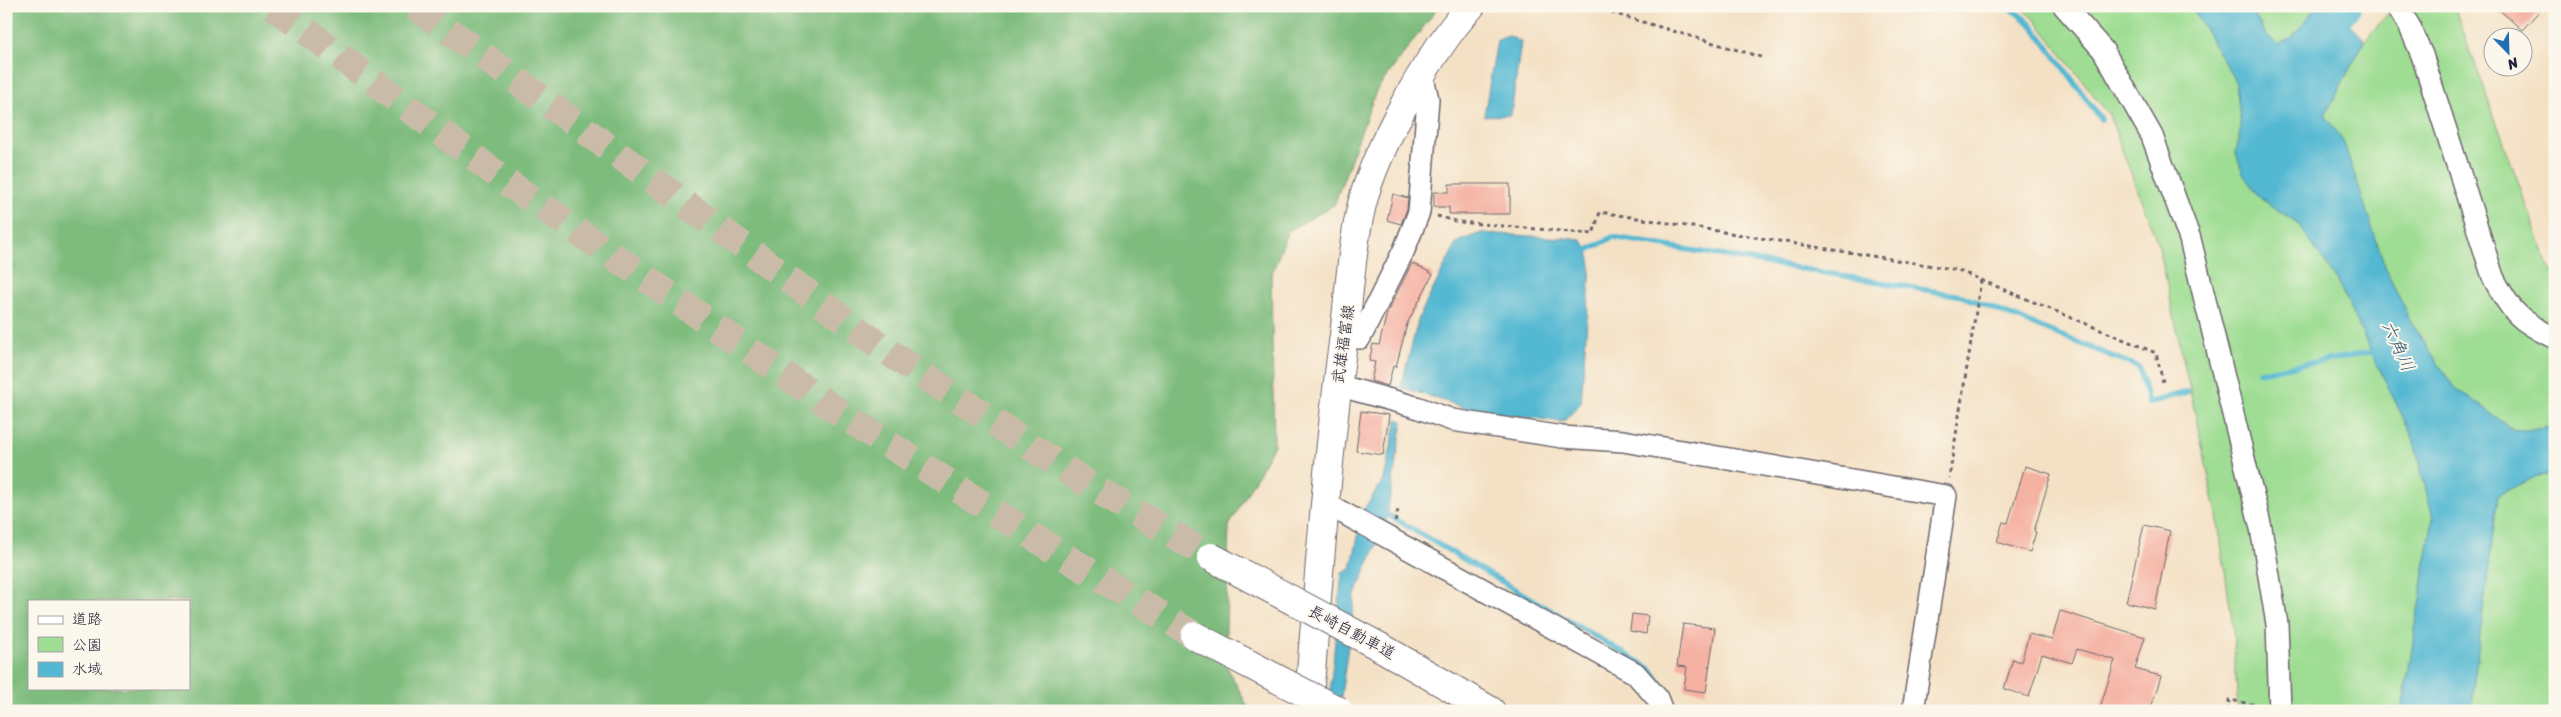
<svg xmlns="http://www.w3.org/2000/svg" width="2561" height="717" viewBox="0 0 2561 717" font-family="Sriracha,'Klee One',sans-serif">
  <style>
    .green { fill: #9edd93; stroke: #608067 }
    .forest { fill: #7ebc7d; stroke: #506f5c; fill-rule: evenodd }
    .water { fill: #53b8d2; stroke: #3a6d86 }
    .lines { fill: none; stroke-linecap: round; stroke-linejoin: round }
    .stream { stroke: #53b8d2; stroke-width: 5.5 }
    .river { stroke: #53b8d2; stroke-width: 32 }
    .building { fill: #f5b1a2 }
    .motorway-tunnel { stroke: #cabba9; stroke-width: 28; stroke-dasharray: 28 14; stroke-linecap: butt }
    .minor-casing { stroke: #6c656b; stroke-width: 24 }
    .primary-casing { stroke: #6c656b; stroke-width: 30 }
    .motorway-casing { stroke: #6c656b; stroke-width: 30 }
    .path { stroke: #6c656b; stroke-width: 3; stroke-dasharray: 4 4; stroke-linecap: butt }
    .minor { stroke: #fff; stroke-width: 21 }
    .primary { stroke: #fff; stroke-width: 28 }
    .motorway { stroke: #fff; stroke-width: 28 }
    .motorway-bridge-casing { stroke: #6c656b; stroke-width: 30; stroke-linecap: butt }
    .motorway-bridge { stroke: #fff; stroke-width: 28 }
    .labels { text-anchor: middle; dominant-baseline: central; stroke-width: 4; stroke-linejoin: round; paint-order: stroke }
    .street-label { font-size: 16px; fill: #22223b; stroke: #fbf7ec }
    .water-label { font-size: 18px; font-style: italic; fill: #335670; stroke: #fbf7ec }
  </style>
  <rect width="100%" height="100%" fill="#fbf7ec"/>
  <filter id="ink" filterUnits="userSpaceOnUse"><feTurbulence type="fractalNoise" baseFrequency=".02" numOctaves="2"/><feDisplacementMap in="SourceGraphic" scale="10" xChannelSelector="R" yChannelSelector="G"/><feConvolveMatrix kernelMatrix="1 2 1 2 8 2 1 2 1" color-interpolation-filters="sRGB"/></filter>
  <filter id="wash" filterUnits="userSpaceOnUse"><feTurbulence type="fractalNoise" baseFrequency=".0096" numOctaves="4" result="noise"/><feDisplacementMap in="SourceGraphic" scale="20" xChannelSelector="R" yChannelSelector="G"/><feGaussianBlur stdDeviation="1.12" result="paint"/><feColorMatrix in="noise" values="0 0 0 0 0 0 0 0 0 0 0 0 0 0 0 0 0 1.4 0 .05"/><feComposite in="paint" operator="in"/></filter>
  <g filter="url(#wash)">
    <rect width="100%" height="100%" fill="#f4e1c5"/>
    <g class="green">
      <path d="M2019 6H2189L2197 15 2236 83 2241 126 2236 153 2259 197 2299 225 2336 279 2413 438 2433 518 2402 711H2238L2233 627 2217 515 2159 247 2109 115 2036 21Z"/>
      <path d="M2249 6H2318L2292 38 2278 45 2267 37Z"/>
      <path d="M2395 6H2454L2551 272 2555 273V427L2515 431 2453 386 2409 319 2386 269 2325 115 2365 40Z"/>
      <path d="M2555 474V711H2470L2498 494 2537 476Z"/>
    </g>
    <path class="forest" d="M6 6H1439L1376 91 1334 205 1288 231 1271 276 1274 445 1229 526 1225 663 1250 711H6ZM29 601H189V688H29Z"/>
    <g class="water">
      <path d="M2189 6H2249L2267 36 2278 45 2292 37 2318 6H2332L2365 40 2325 115 2343 140 2386 269 2409 319 2453 386 2515 431 2555 427V474L2537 476 2498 495 2470 711H2402L2433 518 2413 438 2336 279 2299 225 2259 197 2243 174 2236 153 2241 126 2236 83 2197 15Z"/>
      <path d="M1509 36 1521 42 1511 115 1484 116 1497 40Z"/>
      <path d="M1481 233 1581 239 1588 250 1591 265 1581 403 1563 422 1472 410 1401 387 1419 317 1457 242Z"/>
      <path d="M1397 419 1403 421 1385 526 1355 595 1339 711H1328L1342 573 1351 569 1364 509 1384 479Z"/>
    </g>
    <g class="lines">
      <g class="stream">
        <path d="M2008 6 2032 25 2101 119"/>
        <path d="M1588 250 1613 237 1962 296 2139 367 2148 403 2187 392"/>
        <path d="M2260 372 2379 351"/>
        <path d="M1383 512 1651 669 1678 711"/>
      </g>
      <path class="river" d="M2311 46 2345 6"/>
    </g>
    <g id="blocks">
      <g class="building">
        <path d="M2495 6H2544L2522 30Z"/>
        <path d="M1449 184H1510V214H1449V207H1434V192H1449Z"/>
        <path d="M1393 194 1408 198 1407 209 1401 224 1387 220Z"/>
        <path d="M1412 263 1433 274 1407 324 1396 367 1393 366 1388 386 1371 381 1375 362 1369 361 1373 344 1379 345 1387 313Z"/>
        <path d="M1361 411 1389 415 1383 455 1356 451Z"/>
        <path d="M2025 466 2051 474 2034 531 2036 532 2030 552 1997 542 2003 522 2008 523Z"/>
        <path d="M2144 525 2170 531 2155 609 2126 602Z"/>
        <path d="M2060 611 2145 637 2135 669 2161 676 2150 711H2099L2115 660 2077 649 2072 663 2042 654 2029 697 2004 689 2013 659 2021 662 2029 634 2052 640Z"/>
        <path d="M1632 614 1648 616 1646 634 1630 631Z"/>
        <path d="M1683 624 1715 628 1706 692 1684 689 1687 667 1677 666Z"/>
      </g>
    </g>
  </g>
  <g filter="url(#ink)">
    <use href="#blocks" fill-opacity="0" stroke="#6c656b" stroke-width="1"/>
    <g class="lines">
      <g class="motorway-tunnel">
        <path d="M273 6 508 183 840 413 1054 550 1195 636"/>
        <path d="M415 6 884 349 1089 485 1211 557"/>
      </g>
      <defs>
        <g id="minor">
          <path d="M2064 6 2103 50 2152 136 2190 239 2261 528 2277 624 2280 711"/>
          <path d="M2397 6 2410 27 2422 55 2493 277C2511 312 2519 321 2555 338"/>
          <path d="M1343 337 1360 338 1404 250 1419 212 1428 99 1422 74"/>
          <path d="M1337 385 1416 407 1452 420 1562 437 1623 441 1946 496 1913 711"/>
          <path d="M1325 503 1635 673 1657 698 1662 711"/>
        </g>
        <path id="primary" d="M1308 711C1318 585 1327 459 1344 335 1350 288 1352 238 1365 193 1383 136 1431 50 1471 6"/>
        <path id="motorway" d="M1382 648 1491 711"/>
      </defs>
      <use href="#minor" class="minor-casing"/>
      <use href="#primary" class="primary-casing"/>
      <use href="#motorway" class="motorway-casing"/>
      <g class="path">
        <path d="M1598 6 1599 9 1761 57"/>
        <path d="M1437 216 1459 222 1593 234 1600 212 1958 270 1981 280 1949 478"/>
        <path d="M1981 280 2156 353 2163 382"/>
        <path d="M1395 522 1398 510"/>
        <path d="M2227 711 2229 700 2257 705 2256 711"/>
      </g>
      <use href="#minor" class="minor"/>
      <use href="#primary" class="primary"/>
      <use href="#motorway" class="motorway"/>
      <defs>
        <g id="motorway-bridge">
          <path d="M1211 557 1382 648"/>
          <path d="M1195 636 1339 711"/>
        </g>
      </defs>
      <use href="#motorway-bridge" class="motorway-bridge-casing"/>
      <use href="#motorway-bridge" class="motorway-bridge"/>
    </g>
  </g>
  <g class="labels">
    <g class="street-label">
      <text transform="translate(1343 344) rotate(-82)">武雄福富線</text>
      <text transform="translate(1352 632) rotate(28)">長崎自動車道</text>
    </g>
    <g class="water-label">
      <text transform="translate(2398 346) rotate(65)">六角川</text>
    </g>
  </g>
  <rect width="2561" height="717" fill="none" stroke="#fbf7ec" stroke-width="25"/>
  <rect x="28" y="600" width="162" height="90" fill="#fbf7ec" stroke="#a4a2a5"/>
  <rect x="38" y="616" width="25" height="8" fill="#ffffff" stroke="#a4a2a5"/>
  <text x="72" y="624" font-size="15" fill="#22223b">道路</text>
  <rect x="38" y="637" width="25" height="15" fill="#9edd93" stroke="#a4a2a5"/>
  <text x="72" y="650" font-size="15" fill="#22223b">公園</text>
  <rect x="38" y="662" width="25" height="15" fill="#53b8d2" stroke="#a4a2a5"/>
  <text x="72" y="674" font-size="15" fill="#22223b">水域</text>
  <g transform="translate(2508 52) rotate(157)"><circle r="24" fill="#fbf7ec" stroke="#a4a2a5"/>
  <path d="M0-4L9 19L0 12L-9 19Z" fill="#1f6fb2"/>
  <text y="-8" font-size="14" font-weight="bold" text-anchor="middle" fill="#22223b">N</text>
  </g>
</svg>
